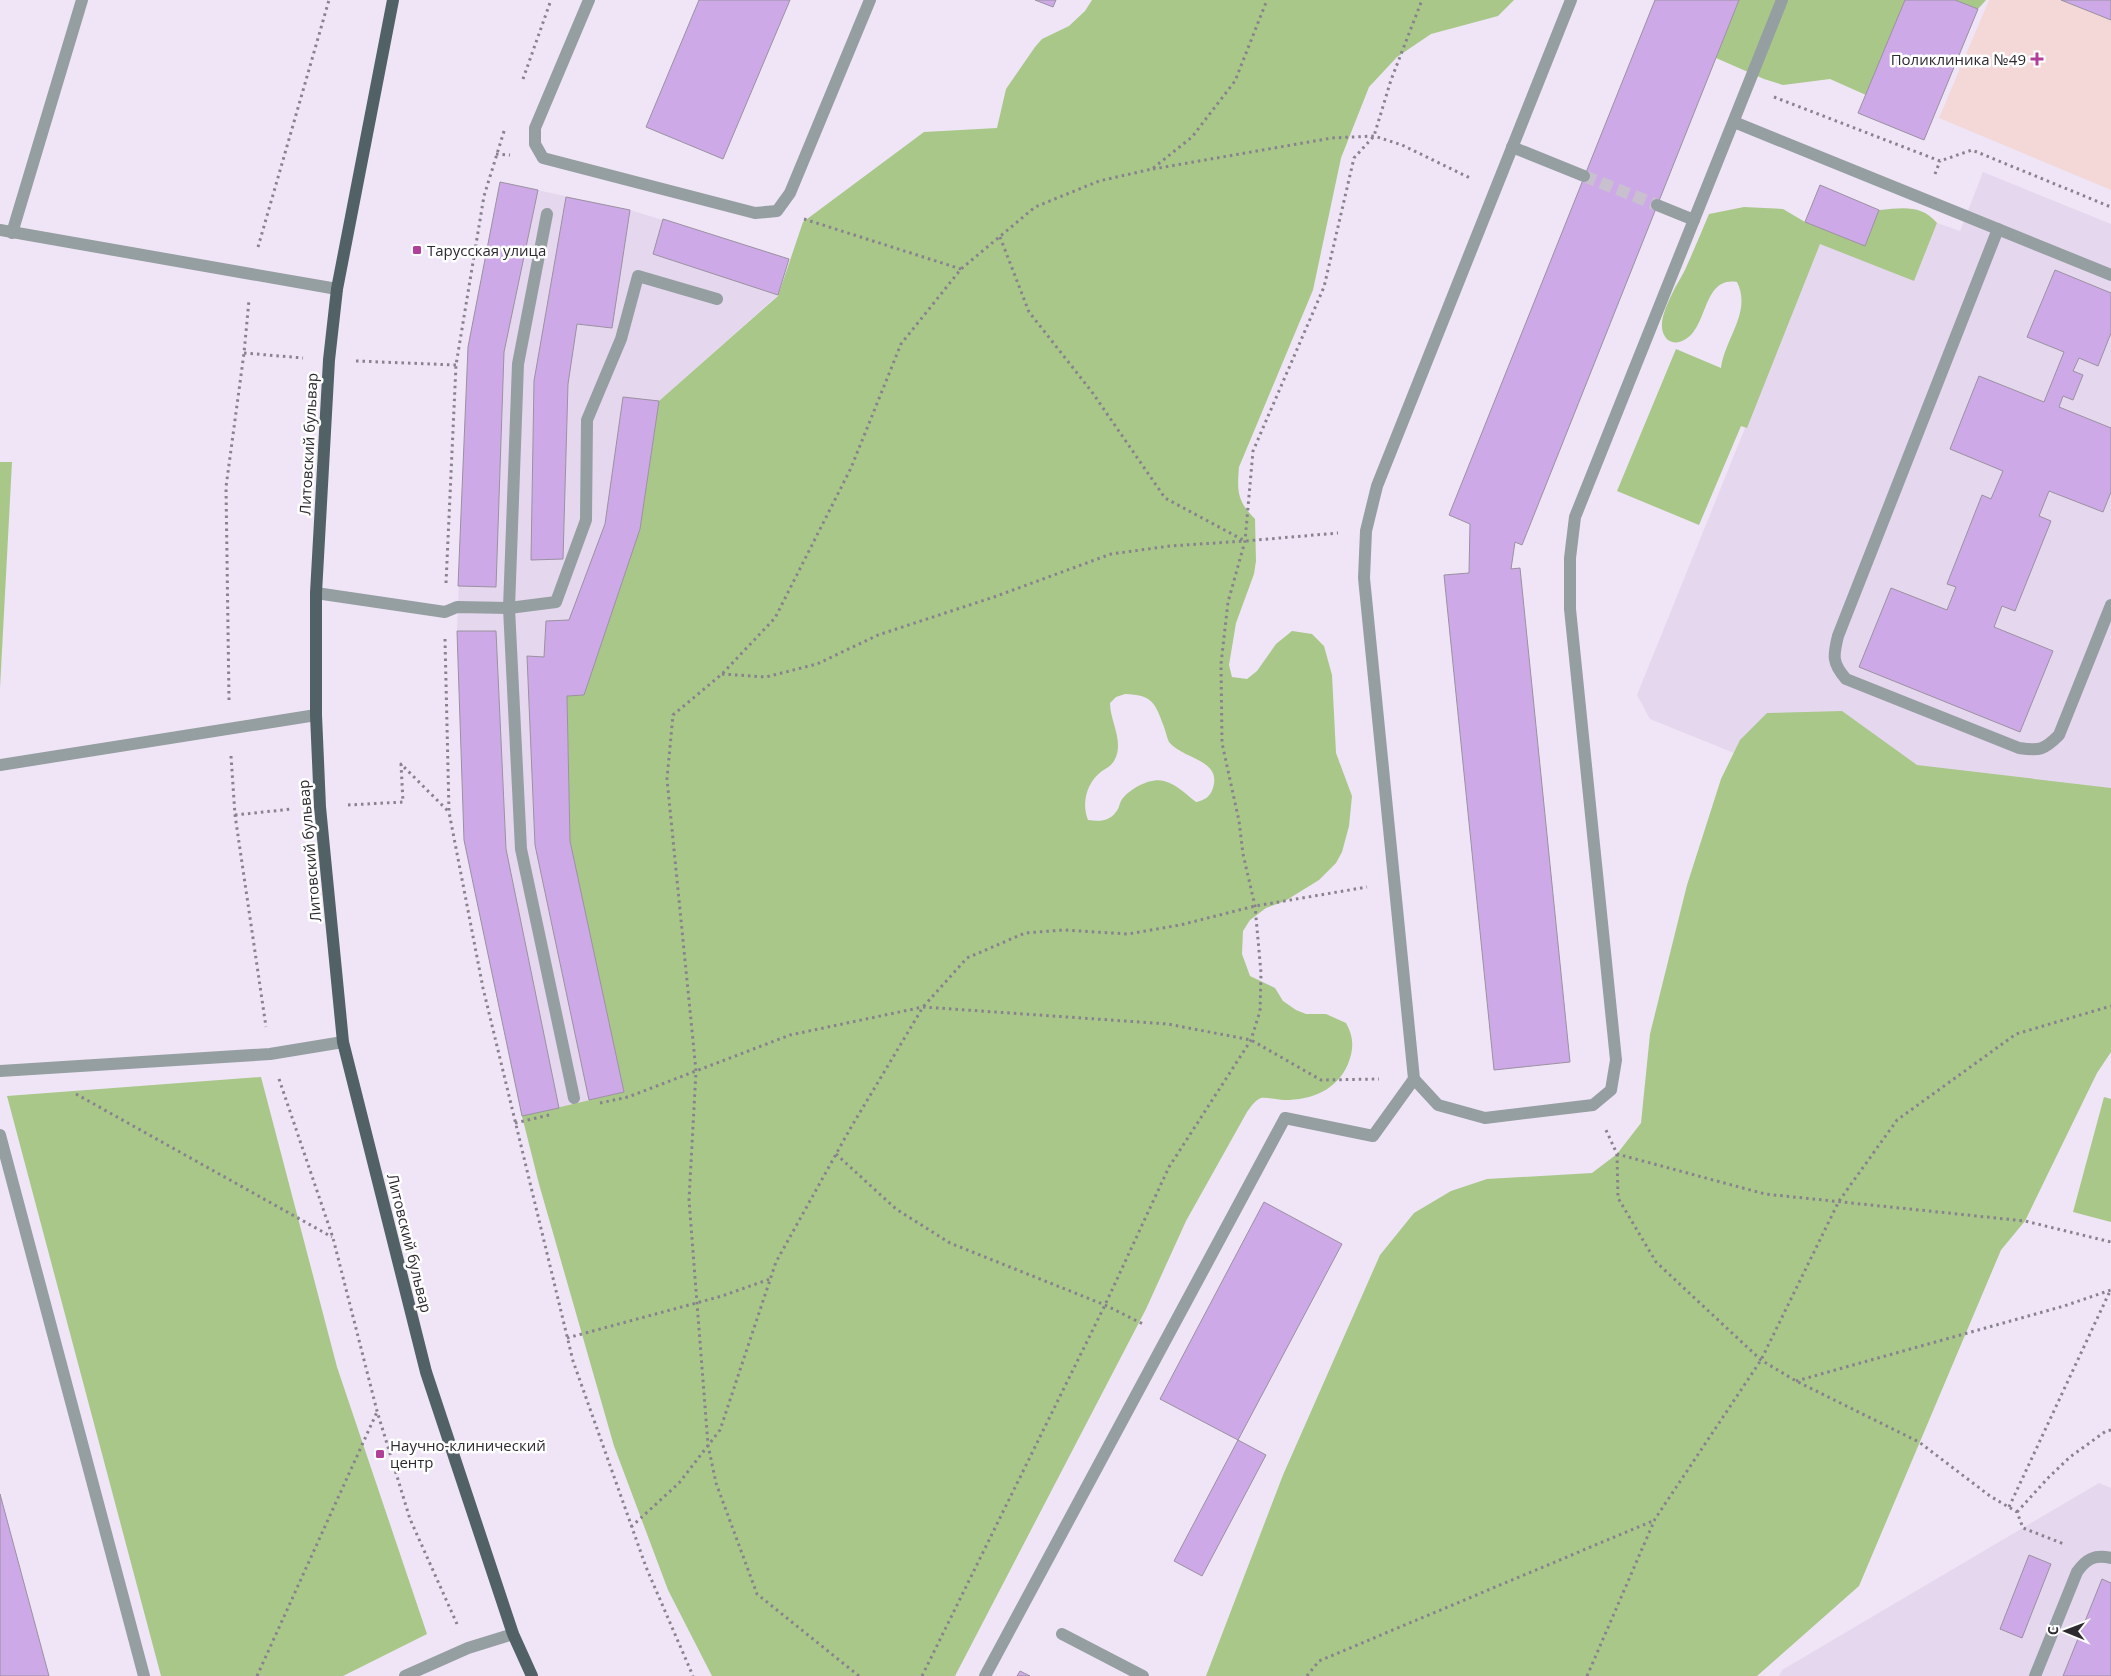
<svg xmlns="http://www.w3.org/2000/svg" width="2111" height="1676" viewBox="0 0 2111 1676" font-family="'Open Sans',sans-serif">
  <style>
    .built { fill: #e5d7ee }
    .medical { fill: #f3d8d7 }
    .green { fill: #a8c789; fill-rule: evenodd }
    .building { fill: #cea9e7; stroke: #9a91a0 }
    .lines { fill: none; stroke-linecap: round; stroke-linejoin: round }
    .minor-tunnel { stroke: #c8c0ce; stroke-width: 12; stroke-dasharray: 12 6; stroke-linecap: butt }
    .path { stroke: #89828e; stroke-width: 3; stroke-dasharray: 2.5 4; stroke-linecap: butt }
    .minor { stroke: #959ea1; stroke-width: 12 }
    .major { stroke: #516165; stroke-width: 12 }
    .poi-dot { fill: #b13e98; stroke: #fff; stroke-width: 2 }
    .labels { text-anchor: middle; dominant-baseline: central; stroke-width: 5; stroke-linejoin: round; paint-order: stroke }
    .poi-label { font-size: 15px; fill: #2d2a30; stroke: #fff; text-anchor: start }
    .street-label { font-size: 15px; fill: #2d2a30; stroke: #fff }
  </style>
  <rect width="100%" height="100%" fill="#efe5f6"/>
  <g class="built">
    <path d="M1983 172 2111 224V889L2105 903 1650 719 1637 695 1820 243 1914 281 1937 223 1960 231Z"/>
    <path d="M500 182 630 210 789 259 778 295 659 401 640 529 584 695 568 696 624 1092 522 1116 464 840 457 631 468 347Z"/>
    <path d="M2099 1483 2111 1488V1676H1779L1782 1670Z"/>
  </g>
  <path class="medical" d="M1989 0H2111V190L1939 118Z"/>
  <g class="green">
    <path d="M1092 0H1514L1498 16 1431 34 1397 57 1369 87 1341 158 1313 290 1239 467C1237 491 1237 501 1255 519L1256 561 1254 574 1236 623 1229 665 1232 677 1247 679 1257 671 1276 644 1292 631 1312 634 1324 646 1332 675 1336 753 1352 796 1349 826 1342 852 1336 863 1319 880 1285 901 1266 908 1250 920 1243 931 1242 954 1250 976 1275 988 1283 1001 1296 1010 1306 1014H1326L1346 1023C1354 1037 1354 1049 1348 1064 1337 1090 1312 1100 1284 1100 1278 1100 1267 1097 1261 1098 1255 1100 1250 1108 1247 1112L1186 1221 1146 1309 955 1676H712L668 1590 614 1446 539 1184 522 1116 624 1092 570 841 567 696 584 695 640 529 659 401 778 296 803 222 924 132 997 128 1006 89 1035 47 1042 39 1069 26 1085 11ZM1125 694C1152 695 1155 702 1164 727 1166 732 1167 738 1169 742 1182 759 1222 759 1213 788 1210 797 1205 800 1196 802 1187 795 1176 784 1164 781 1151 777 1131 788 1123 798 1120 801 1120 805 1118 809 1111 821 1101 822 1088 820 1081 803 1087 782 1102 771 1107 768 1111 766 1114 761 1125 742 1110 722 1110 703L1116 697Z"/>
    <path d="M1739 0H1905L1866 95 1830 79 1783 85 1764 79 1716 58Z"/>
    <path d="M1955 0H1986L1978 9Z"/>
    <path d="M1744 207 1783 209 1805 222 1865 246 1879 210C1902 208 1921 204 1937 223L1914 281 1820 244 1747 428 1741 426 1699 525 1617 491 1676 349 1721 368C1725 338 1752 312 1737 282 1701 276 1709 331 1682 341 1678 343 1672 343 1668 340 1655 328 1666 307 1672 294 1676 285 1681 278 1685 270 1693 252 1701 233 1709 214Z"/>
    <path d="M0 462H12L0 688Z"/>
    <path d="M1842 711 1917 765 2111 788V1052L2097 1073 2025 1221 2001 1250 1859 1586 1757 1676H1206L1283 1475 1380 1255 1414 1213 1451 1191 1487 1179 1592 1173 1617 1154 1641 1123 1650 1034 1687 885 1721 779 1740 740 1767 713Z"/>
    <path d="M261 1077 337 1367 427 1634 343 1676H161L7 1096Z"/>
    <path d="M2104 1097 2111 1099V1222L2073 1212Z"/>
  </g>
  <g class="building">
    <path d="M699 0H790L723 159 646 127Z"/>
    <path d="M1035 0H1056L1053 7Z"/>
    <path d="M1655 0H1739L1522 545 1515 542 1511 569 1520 568 1570 1062 1494 1070 1444 575 1469 573 1470 524 1449 515Z"/>
    <path d="M1905 0H1955L1978 9 1924 140 1858 113Z"/>
    <path d="M2061 0H2111V20Z"/>
    <path d="M500 182 538 190 504 352 496 587 458 586 468 347Z"/>
    <path d="M1820 185 1879 210 1865 246 1805 222Z"/>
    <path d="M566 197 630 210 612 328 577 324 568 384 563 559 531 560 534 381Z"/>
    <path d="M663 219 789 259 778 295 653 254Z"/>
    <path d="M2055 270 2111 293V333L2098 366 2079 358 2073 371 2083 375 2073 400 2063 396 2059 407 2111 428V492L2103 512 2049 491 2039 516 2051 521 2015 611 2002 606 1994 627 2053 651 2020 732 1859 667 1891 588 1947 610 1956 587 1947 584 1982 495 1991 499 2003 471 1950 449 1979 376 2044 402 2064 352 2027 337Z"/>
    <path d="M623 397 659 401 640 529 584 695 567 696 570 841 624 1092 589 1100 535 845 527 656 544 657 546 621 569 620 605 524Z"/>
    <path d="M457 631H496L506 849 559 1108 522 1116 464 840Z"/>
    <path d="M1264 1202 1342 1244 1238 1440 1160 1399Z"/>
    <path d="M1238 1440 1266 1455 1202 1576 1174 1561Z"/>
    <path d="M0 1494 49 1676H0Z"/>
    <path d="M2029 1555 2051 1564 2022 1638 2000 1629Z"/>
    <path d="M2102 1579 2111 1583V1676H2063Z"/>
    <path d="M1020 1671 1030 1676H1017Z"/>
  </g>
  <g class="lines">
    <path class="minor-tunnel" d="M1584 176 1657 205"/>
    <g class="path">
      <path d="M523 79 551 0"/>
      <path d="M1774 97 1940 161 1972 150 2111 207"/>
      <path d="M496 154 510 155"/>
      <path d="M1153 169 1332 138 1374 136 1402 145 1470 178"/>
      <path d="M1935 174 1940 161"/>
      <path d="M804 219 961 269"/>
      <path d="M1000 237 1029 312 1092 392 1165 498 1245 541 1338 533"/>
      <path d="M258 247 329 0"/>
      <path d="M244 353 303 358"/>
      <path d="M356 361 456 365"/>
      <path d="M446 583 456 365 484 196 505 128"/>
      <path d="M445 639 449 812 483 988 573 1361 646 1567 693 1676"/>
      <path d="M722 674 766 677 817 664 878 635 994 597 1111 554 1170 546 1245 541"/>
      <path d="M229 700 226 487 244 353 249 300"/>
      <path d="M231 756 235 815 266 1027"/>
      <path d="M348 805 403 802 401 764 449 812"/>
      <path d="M235 815 292 809"/>
      <path d="M279 1079 333 1238 377 1411 410 1519 457 1624"/>
      <path d="M76 1094 332 1237"/>
      <path d="M600 1103 628 1097 790 1035 923 1007 1168 1024 1251 1040 1321 1080 1379 1079"/>
      <path d="M515 1123 553 1114"/>
      <path d="M1606 1130 1617 1154 1765 1194 2025 1221 2111 1242"/>
      <path d="M836 1154 896 1209 950 1243 1105 1305 1143 1324"/>
      <path d="M1617 1154 1618 1198 1656 1262 1761 1360 1796 1381 1919 1442 1990 1496 2017 1512 2023 1528 2064 1544"/>
      <path d="M567 1338 722 1296 770 1279"/>
      <path d="M1796 1381 2064 1306 2111 1290"/>
      <path d="M2009 1507 2110 1291"/>
      <path d="M2017 1512 2048 1478 2070 1457 2106 1431 2111 1430"/>
      <path d="M631 1527 679 1483 720 1430 776 1262 850 1129 923 1007 967 958 1025 933 1064 930 1128 934 1180 925 1255 906 1367 887"/>
      <path d="M257 1676 377 1412"/>
      <path d="M859 1676 757 1594 716 1483 708 1445 689 1200 696 1071 667 779 673 715 722 674 775 618 851 468 901 344 961 269 1035 207 1099 181 1152 169 1192 137 1235 81 1267 0"/>
      <path d="M922 1676 1105 1305 1169 1167 1251 1040 1260 1011 1261 973 1255 906 1243 854 1239 821 1222 743 1221 664 1228 602 1245 541 1253 451 1324 287 1354 158 1374 136 1391 80 1422 0"/>
      <path d="M1307 1676 1319 1661 1655 1520"/>
      <path d="M1587 1676 1655 1519 1761 1360 1839 1201 1897 1120 2016 1034 2111 1006"/>
    </g>
    <g class="minor">
      <path d="M589 0 535 128V144L543 158 755 213 777 211 790 193 870 0"/>
      <path d="M1571 0 1377 486 1366 531 1364 578 1414 1079 1438 1105 1485 1118 1593 1105 1611 1090 1616 1060 1570 609V558L1575 517 1782 0"/>
      <path d="M1734 122 2111 275"/>
      <path d="M1512 147 1584 176"/>
      <path d="M1657 205 1694 220"/>
      <path d="M547 214 518 364 509 608 521 849 574 1098"/>
      <path d="M1998 229 1838 636C1833 656 1832 663 1846 679L2019 748C2040 751 2044 750 2059 735L2111 605"/>
      <path d="M0 230 337 289"/>
      <path d="M12 233 82 0"/>
      <path d="M316 593 445 612 457 607 509 608 556 602 586 520 587 420 621 339 638 276 717 299"/>
      <path d="M0 765 316 715"/>
      <path d="M0 1071 270 1054 343 1042"/>
      <path d="M0 1135 144 1676"/>
      <path d="M1062 1634 1143 1676"/>
      <path d="M405 1676 468 1648 513 1634"/>
      <path d="M985 1676 1285 1118 1373 1136 1414 1079"/>
      <path d="M2035 1676 2077 1572C2086 1559 2095 1554 2111 1558"/>
    </g>
    <path class="major" d="M393 0 337 289 329 360 316 593V715L320 807 343 1042 426 1372 513 1634 532 1676"/>
  </g>
  <g class="poi-dot">
    <path d="M2034.5 51.5h5v5h5v5h-5v5h-5v-5h-5v-5h5z"/>
    <rect x="412" y="245" width="10" height="10" rx="2.5"/>
    <rect x="375" y="1449" width="10" height="10" rx="2.5"/>
  </g>
  <g class="labels">
    <g class="poi-label">
      <text x="2026" y="59" text-anchor="end">Поликлиника №49</text>
      <text x="427" y="250">Тарусская улица</text>
      <text x="390" y="1445">Научно-клинический<tspan x="390" dy="17">центр</tspan></text>
    </g>
    <g class="street-label">
      <text transform="translate(308 444) rotate(-87)">Литовский бульвар</text>
      <text transform="translate(309 851) rotate(-95)">Литовский бульвар</text>
      <text transform="translate(410 1243) rotate(76)">Литовский бульвар</text>
    </g>
  </g>
  <g transform="translate(2066 1631) rotate(271)" stroke="#ffffff" stroke-width="4" paint-order="stroke">
  <path d="M0-4L9 19L0 12L-9 19Z" fill="#2d2a30"/>
  <text y="-8" font-size="14" font-weight="bold" text-anchor="middle" fill="#2d2a30">С</text>
  </g>
</svg>
